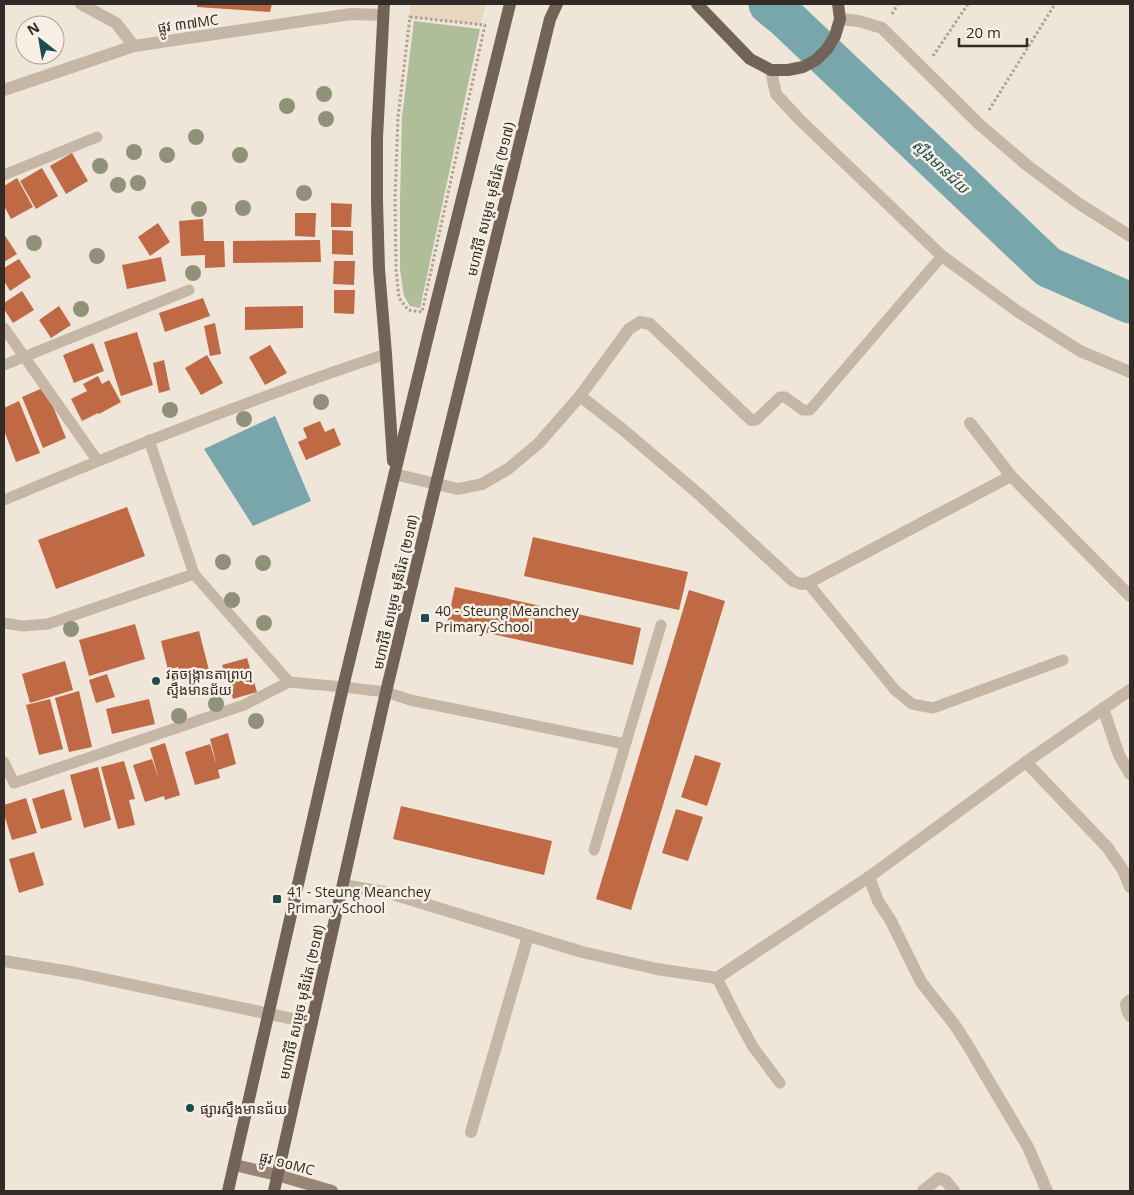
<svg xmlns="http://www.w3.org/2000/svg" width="1134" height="1195" viewBox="0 0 1134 1195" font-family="'Open Sans','Noto Sans Khmer',sans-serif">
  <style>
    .green { fill: #afbd99 }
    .plaza { fill: #e7d7bf }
    .water { fill: #78a6aa }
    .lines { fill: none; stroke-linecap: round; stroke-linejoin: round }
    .river { stroke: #78a6aa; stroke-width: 41 }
    .building { fill: #bf6945 }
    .path { stroke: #b2a08f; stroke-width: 3; stroke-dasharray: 2.5 2.5; stroke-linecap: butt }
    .lane { stroke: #c6b6a5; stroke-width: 11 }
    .street { stroke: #c6b6a5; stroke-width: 12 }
    .secondary { stroke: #998576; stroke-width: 12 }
    .primary { stroke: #736257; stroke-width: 12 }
    .tree { fill: #8f9279 }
    .poi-dot { fill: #1e4b51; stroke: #f7efe3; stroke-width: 2 }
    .labels { text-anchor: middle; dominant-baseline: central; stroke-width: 5; stroke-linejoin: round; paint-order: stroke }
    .street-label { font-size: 14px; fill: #322a26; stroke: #f7efe3 }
    .poi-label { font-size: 14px; fill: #322a26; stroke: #f7efe3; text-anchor: start }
    .water-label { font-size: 15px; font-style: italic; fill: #1e4b51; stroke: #f7efe3 }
  </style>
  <rect width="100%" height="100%" fill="#efe5d8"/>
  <path class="green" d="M414 21 480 29 420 308 410 306 404 296 400 269V199L402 117Z"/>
  <path class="plaza" d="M410 4H486L480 25 410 17Z"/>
  <path class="water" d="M275 416 311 501 253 526 204 449Z"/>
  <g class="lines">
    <path class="river" d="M769 4 786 18 1048 267 1130 303"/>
  </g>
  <g class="building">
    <path d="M197 4H272L270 12 197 7Z"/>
    <path d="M72 153 88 181 66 194 50 166Z"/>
    <path d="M42 168 58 196 36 209 20 181Z"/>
    <path d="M17 178 33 207 11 219 4 206V186Z"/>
    <path d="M331 203 352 204 351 227H331Z"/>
    <path d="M295 213H316L315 237 295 236Z"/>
    <path d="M203 219 204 241H224L225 267 205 268V255L181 256 179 221Z"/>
    <path d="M158 223 170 242 150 256 138 237Z"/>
    <path d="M332 230 353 231V255L332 254Z"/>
    <path d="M4 234 17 254 4 262Z"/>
    <path d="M320 240 321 262 233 263V241Z"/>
    <path d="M161 257 166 281 127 289 122 265Z"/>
    <path d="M19 259 31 277 10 291 4 281V268Z"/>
    <path d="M334 261H355L354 285 333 284Z"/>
    <path d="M334 290H355L354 314 334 313Z"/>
    <path d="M22 291 34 310 13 323 4 309V303Z"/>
    <path d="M203 298 210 316 165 332 159 313Z"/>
    <path d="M59 306 71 325 51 338 39 320Z"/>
    <path d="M303 306V328L245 330V307Z"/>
    <path d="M215 323 221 354 210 356 204 326Z"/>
    <path d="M137 332 153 385 121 396 104 342Z"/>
    <path d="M93 343 104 371 74 383 63 355Z"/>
    <path d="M270 345 287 373 265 385 249 357Z"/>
    <path d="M207 355 223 383 201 395 185 368Z"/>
    <path d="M164 360 170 390 159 393 153 363Z"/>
    <path d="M98 376 102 384 109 380 121 402 99 414 98 413 82 421 71 399 87 391 83 384Z"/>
    <path d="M45 387 66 438 43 448 22 397Z"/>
    <path d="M19 401 40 453 16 462 4 430V408Z"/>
    <path d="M320 421 325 432 334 428 341 445 306 460 298 442 307 438 303 428Z"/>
    <path d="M127 507 145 556 56 589 38 540Z"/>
    <path d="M533 537 688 572 679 610 524 576Z"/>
    <path d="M455 587 641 628 633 665 447 624Z"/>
    <path d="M689 590 725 601 631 910 596 899Z"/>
    <path d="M135 624 145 659 89 676 79 640Z"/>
    <path d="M199 631 209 670 180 677 178 667 168 670 161 641Z"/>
    <path d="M247 658 257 692 233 699 222 665Z"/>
    <path d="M65 661 73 690 30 703 22 674Z"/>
    <path d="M107 674 115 697 96 703 89 680Z"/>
    <path d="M79 691 92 747 69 752 55 698Z"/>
    <path d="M50 699 63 749 39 755 26 705Z"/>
    <path d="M149 699 155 724 112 734 106 709Z"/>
    <path d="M228 733 236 764 218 770 220 778 195 785 185 752 210 744 217 766 210 739Z"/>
    <path d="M165 743 180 795 165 800 164 796 145 802 133 765 152 759 159 779 150 748Z"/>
    <path d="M695 755 721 763 707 806 681 797Z"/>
    <path d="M124 761 135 799 129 800 135 825 118 829 101 767Z"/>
    <path d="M98 767 111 820 84 828 70 775Z"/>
    <path d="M64 789 72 820 41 829 32 799Z"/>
    <path d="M26 798 37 833 12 840 4 814V805Z"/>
    <path d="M401 806 552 841 544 875 393 839Z"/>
    <path d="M676 809 703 817 688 861 662 853Z"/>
    <path d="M34 852 44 885 19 893 9 859Z"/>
  </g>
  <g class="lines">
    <g class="path">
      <path d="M892 14 898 4"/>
      <path d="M410 17 485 25 422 312 408 310 399 298 396 269 395 199 398 117Z"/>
      <path d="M933 56 968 4"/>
      <path d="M989 110 1055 4"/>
    </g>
    <g class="lane">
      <path d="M4 175 97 137"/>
      <path d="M4 328 97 460"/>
      <path d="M4 365 189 290"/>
      <path d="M751 420H756L780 397H785L803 410H810L942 256"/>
      <path d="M149 440 194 574 289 682 343 687 386 692 410 700 625 744"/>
      <path d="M4 500C130 447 257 397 386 354"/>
      <path d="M808 583 895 690 912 704 933 708 1063 660"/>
      <path d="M4 623 23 626 48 624 194 574"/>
      <path d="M4 762 14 783 244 705 289 682"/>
      <path d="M594 850 661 625"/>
      <path d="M717 978 735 1014 753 1047 780 1083"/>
    </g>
    <g class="street">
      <path d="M81 4 116 23 134 46"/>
      <path d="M840 19 859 21 882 28 980 125 1028 166 1078 203 1130 236"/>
      <path d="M771 70 776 94 799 119 942 256 1017 311 1080 351 1130 372"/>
      <path d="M4 90 134 46 351 14 383 15"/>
      <path d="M580 396 621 428 701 496 793 581 801 584 808 583 1011 476"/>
      <path d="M970 423 1011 476 1130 596"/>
      <path d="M394 474 458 489 482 484 508 469 539 443 580 396 629 329 640 322 650 324 751 420"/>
      <path d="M1103 708 1119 755 1130 774"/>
      <path d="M1026 762 1107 847 1123 870 1130 887"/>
      <path d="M869 877 878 901 891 921 921 982 954 1024 967 1044 1028 1147 1047 1191"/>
      <path d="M343 885 389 893 582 952 657 969 717 978 869 877 1026 762 1130 690"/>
      <path d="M4 961 76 973 312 1023"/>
      <path d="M1130 1000 1126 1004 1127 1010 1130 1016"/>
      <path d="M471 1132 528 936"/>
      <path d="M923 1191 939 1178 946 1181 954 1191"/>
    </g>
    <path class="secondary" d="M235 1165 277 1175 332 1191"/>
    <g class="primary">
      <path d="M384 4 377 138V201L379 269 386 354 393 461"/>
      <path d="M697 4 750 59 771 70H788L803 67 816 60 827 49 835 36 840 19 838 4"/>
      <path d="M228 1191 343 687 428 336 510 4"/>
      <path d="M274 1191 386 692 436 484 550 19 557 4"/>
    </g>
  </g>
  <g class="tree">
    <circle cx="324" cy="94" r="8"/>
    <circle cx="287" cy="106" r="8"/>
    <circle cx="326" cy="119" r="8"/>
    <circle cx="196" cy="137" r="8"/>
    <circle cx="134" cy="152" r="8"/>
    <circle cx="167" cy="155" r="8"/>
    <circle cx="240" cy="155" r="8"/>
    <circle cx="100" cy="166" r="8"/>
    <circle cx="138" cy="183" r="8"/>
    <circle cx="118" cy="185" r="8"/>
    <circle cx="304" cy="193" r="8"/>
    <circle cx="243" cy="208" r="8"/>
    <circle cx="199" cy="209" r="8"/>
    <circle cx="34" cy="243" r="8"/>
    <circle cx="97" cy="256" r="8"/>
    <circle cx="193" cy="273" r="8"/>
    <circle cx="81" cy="309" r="8"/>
    <circle cx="321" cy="402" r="8"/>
    <circle cx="170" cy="410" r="8"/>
    <circle cx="244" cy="419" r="8"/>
    <circle cx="223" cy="562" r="8"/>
    <circle cx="263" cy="563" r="8"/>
    <circle cx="232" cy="600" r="8"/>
    <circle cx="264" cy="623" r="8"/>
    <circle cx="71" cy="629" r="8"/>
    <circle cx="216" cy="704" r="8"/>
    <circle cx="179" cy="716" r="8"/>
    <circle cx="256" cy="721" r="8"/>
  </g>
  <g class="poi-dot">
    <rect x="420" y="613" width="10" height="10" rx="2.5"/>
    <circle cx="156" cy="681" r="5"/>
    <rect x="272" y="894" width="10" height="10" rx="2.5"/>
    <circle cx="190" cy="1108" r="5"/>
  </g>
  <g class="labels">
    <g class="street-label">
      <text transform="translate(188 23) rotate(-8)">ផ្លូវ ៣៧MC</text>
      <text transform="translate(490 199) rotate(-76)">មហាវិថី សម្តេច មុនីរ៉េត (២១៧)</text>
      <text transform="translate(395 592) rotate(-77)">មហាវិថី សម្តេច មុនីរ៉េត (២១៧)</text>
      <text transform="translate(301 1002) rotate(-77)">មហាវិថី សម្តេច មុនីរ៉េត (២១៧)</text>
      <text transform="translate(287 1163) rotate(15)">ផ្លូវ ១០MC</text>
    </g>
    <g class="poi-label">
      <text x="435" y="610">40 - Steung Meanchey<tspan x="435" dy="16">Primary School</tspan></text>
      <text x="166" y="673">វត្តចង្ក្រានតាព្រហ្ម<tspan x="166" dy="16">ស្ទឹងមានជ័យ</tspan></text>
      <text x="287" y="891">41 - Steung Meanchey<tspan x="287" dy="16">Primary School</tspan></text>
      <text x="200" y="1108">ផ្សារស្ទឹងមានជ័យ</text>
    </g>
    <g class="water-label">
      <text transform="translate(941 166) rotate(43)">ស្ទឹងមានជ័យ</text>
    </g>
  </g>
  <rect width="1134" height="1195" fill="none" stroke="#322a26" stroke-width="10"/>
  <g transform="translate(40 40) rotate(329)"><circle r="24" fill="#f7efe3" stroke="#a8a097"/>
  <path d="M0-4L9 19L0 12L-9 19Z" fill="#1e4b51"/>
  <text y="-8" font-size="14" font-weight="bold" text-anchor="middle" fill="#322a26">N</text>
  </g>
  <path d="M959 38v8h68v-8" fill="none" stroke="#322a26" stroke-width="2.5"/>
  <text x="966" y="38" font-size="15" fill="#322a26" stroke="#f7efe3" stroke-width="4" paint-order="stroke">20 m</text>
</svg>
